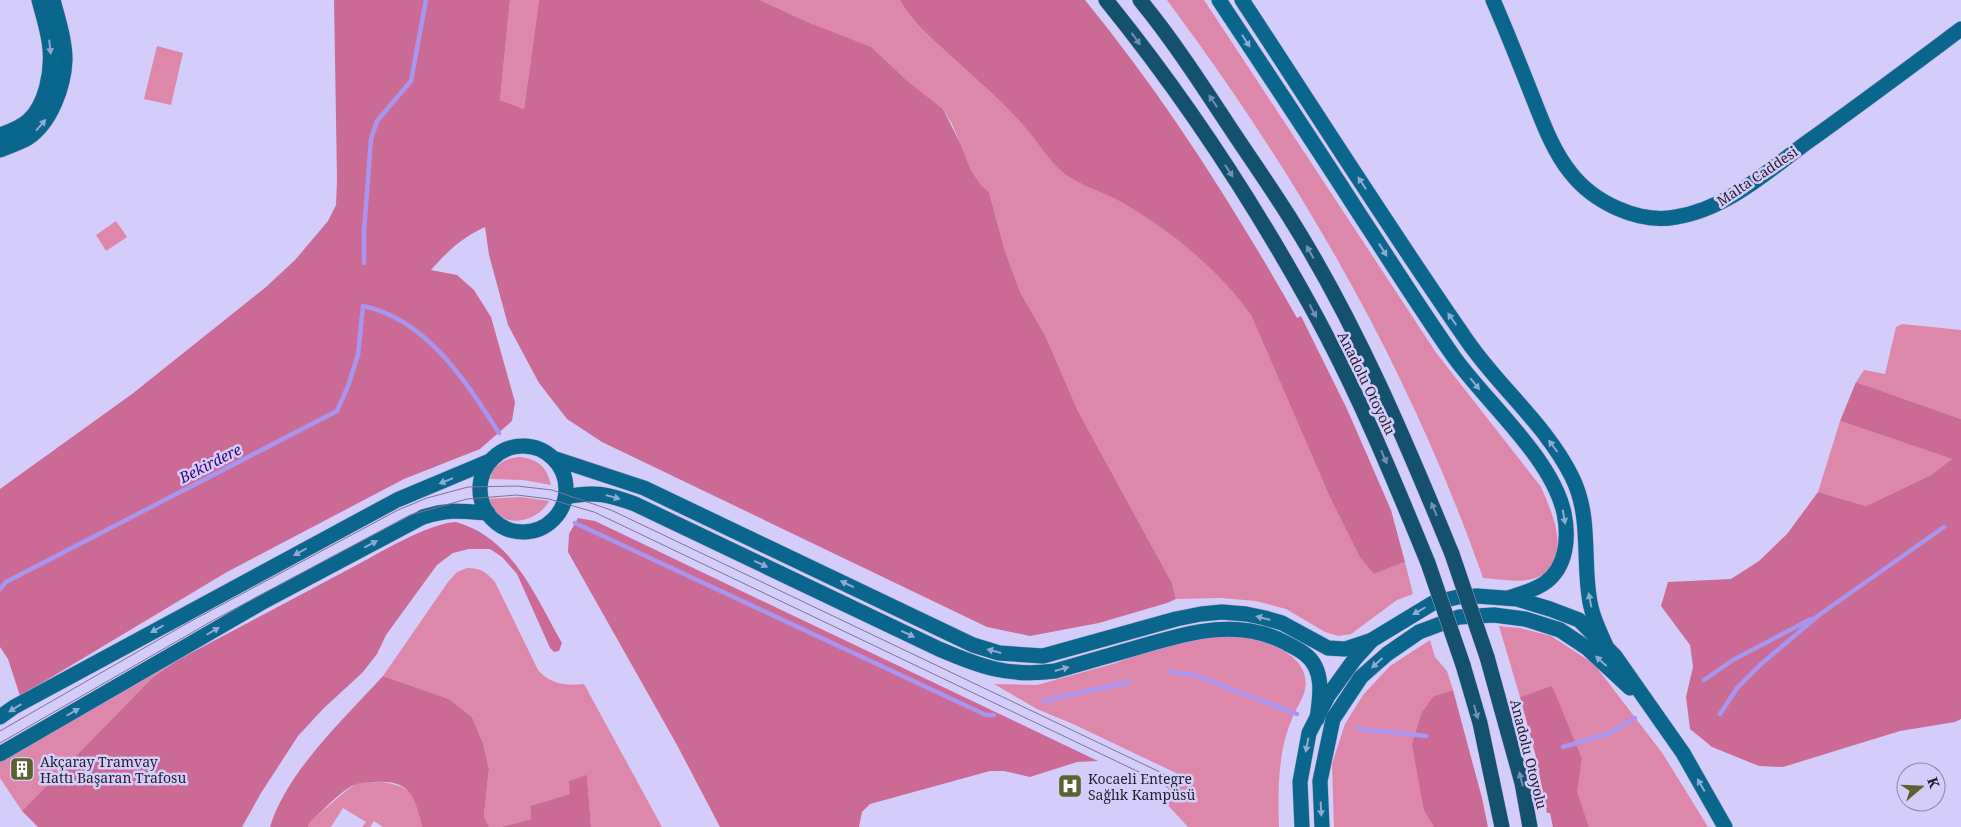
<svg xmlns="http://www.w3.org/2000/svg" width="1961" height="827" viewBox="0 0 1961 827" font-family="'Noto Serif',serif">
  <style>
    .green { fill: #dd87ab }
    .forest { fill: #cb6b95 }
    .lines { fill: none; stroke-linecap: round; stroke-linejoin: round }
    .stream { stroke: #a994ee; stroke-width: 4.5 }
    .major-casing { stroke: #b1aad1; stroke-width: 16 }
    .highway-casing { stroke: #b1aad1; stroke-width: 16 }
    .major { stroke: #0a668c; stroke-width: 15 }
    .highway { stroke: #14516e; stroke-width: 15 }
    .tram { stroke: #7b7593; stroke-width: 1 }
    .highway-bridge-casing { stroke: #b1aad1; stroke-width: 16; stroke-linecap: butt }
    .highway-bridge { stroke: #14516e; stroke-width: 15 }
    .oneway { fill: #748fb4 }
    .oneway2 { fill: #8ea9d3 }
    .labels { text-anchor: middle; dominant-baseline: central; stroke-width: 5; stroke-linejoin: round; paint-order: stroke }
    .street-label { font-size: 14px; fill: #231f2f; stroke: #d5cdf9 }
    .poi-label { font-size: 14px; fill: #231f2f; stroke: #d5cdf9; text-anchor: start }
    .water-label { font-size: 15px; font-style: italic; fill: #370574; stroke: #d5cdf9 }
  </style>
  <rect width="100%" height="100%" fill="#d5cdf9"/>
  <g class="green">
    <path d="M510 0H539L524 109 500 100Z"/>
    <path d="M760 0H900C910 19 927 34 942 48 969 73 998 97 1022 124 1037 139 1047 159 1063 173 1080 186 1103 192 1121 202 1171 231 1218 268 1251 315L1328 493 1374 574 1405 562 1413 594 1397 600 1351 634 1338 636 1325 632 1286 609 1256 601 1221 598 1176 599 1172 583 1078 411 1045 335 1020 292 1005 251 989 192 981 185 971 170 952 124 943 109 904 78 812 24Z"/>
    <path d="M1167 0H1204L1437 354 1541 487C1552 512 1574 561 1538 577 1522 584 1500 579 1483 578 1409 367 1300 179 1167 0Z"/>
    <path d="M157 46 183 53 171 105 144 99Z"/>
    <path d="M116 221 127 237 106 251 96 235Z"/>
    <path d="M1902 324 1961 330V419L1856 382 1864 370 1885 374 1896 327Z"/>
    <path d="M1840 421 1952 459 1931 475 1866 506 1818 492Z"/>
    <path d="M520 457C538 459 547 467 551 485L523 480 490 479C493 464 506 458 520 457Z"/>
    <path d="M520 497 549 501C541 517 515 528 499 515 494 511 491 505 487 499Z"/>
    <path d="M467 568C481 568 486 572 495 582L538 670C550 684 566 686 584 684L662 827H591L587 776 571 794 530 806 531 819 501 827H489L484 816 489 769 483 743 472 717 449 699 383 676 448 582 457 572Z"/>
    <path d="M1499 626 1520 628 1551 636 1594 664 1663 754 1708 827H1589L1576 792 1582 758 1552 687 1520 697Z"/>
    <path d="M1218 635C1227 636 1237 635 1245 637 1271 642 1311 657 1305 689 1304 696 1299 704 1296 710 1291 720 1287 731 1284 743 1278 770 1278 799 1279 827H1188L1162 799C1171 791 1176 786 1176 773L1073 724 1037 709 994 684 1037 685 1116 663 1163 645Z"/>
    <path d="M1430 640 1435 657 1447 671 1453 690 1434 696 1424 811 1434 827H1334L1332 764 1345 724 1363 695 1390 666Z"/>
    <path d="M176 661 153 677 22 811 0 778V760Z"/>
    <path d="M383 782C416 788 415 797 422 827H383L374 821 370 827H362L366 822 343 808 331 827H308L311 821 347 790 357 783Z"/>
  </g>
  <g class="forest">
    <path d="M334 0H510L500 100 524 109 539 0H760L812 24 871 47 904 78 943 109 960 143 971 170 981 185 989 192 1005 251 1020 292 1045 335 1078 411 1172 583 1176 599 1167 603 1099 623 1030 636 987 627 602 442 567 419 539 383 508 325 489 255 485 227C460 239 449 250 431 270L457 275 474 290 491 317 515 402 512 421 480 449 404 479 227 572 20 696 8 659 0 647V489L132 394 266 287 295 260 328 221 336 205 337 179Z"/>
    <path d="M900 0H1085C1166 99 1234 207 1297 318L1301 316 1347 409 1391 510 1405 562 1374 574 1360 557 1328 493 1251 315C1217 268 1171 231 1121 202 1103 192 1080 186 1063 173 1047 159 1037 140 1022 124 998 97 969 73 942 48 927 34 910 19 900 0Z"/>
    <path d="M1856 382 1961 419V719L1955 722 1900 731 1783 767 1759 766 1712 747 1690 729 1686 697 1693 667 1690 645 1661 606 1668 582 1731 579 1759 561 1787 534 1818 492 1866 506 1931 475 1952 459 1840 421Z"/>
    <path d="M578 518 595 521 1098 761 1077 762 1030 777 1004 771H990L870 804 862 812 859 827H720L677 745 568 552 569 534Z"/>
    <path d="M456 522C513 538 535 596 562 643L559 651 554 652 550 648 517 574 502 557 490 549H469L453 553 437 565 386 635 377 654 363 672 323 709 298 736 261 793 242 827H38L22 811 153 677 176 661C234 630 293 599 351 568 378 554 428 523 456 522Z"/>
    <path d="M383 676 449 699 472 717 483 743 489 769 484 816 489 827H422C415 797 411 780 375 782 370 783 362 782 356 784 341 790 324 810 311 821L308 827H270C287 771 344 719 383 676Z"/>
    <path d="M1552 686 1582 758 1577 792 1589 827H1553L1550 813H1547L1536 757 1520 697Z"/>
    <path d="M1453 690 1482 798 1488 827H1434L1424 811 1412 744 1422 712 1434 696Z"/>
    <path d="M587 775 591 827H501L531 819 530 806 570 794 569 781Z"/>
  </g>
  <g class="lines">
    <g class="stream">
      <path d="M364 263V231L371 139 377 121 411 81 426 0"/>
      <path d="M575 523 986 715H994"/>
      <path d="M0 589 6 582 337 411 348 386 358 355 363 306C427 319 466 382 499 433"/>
      <path d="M1170 672 1194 675 1297 714"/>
      <path d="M1704 680 1733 660 1811 619"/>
      <path d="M1043 701 1129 682"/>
      <path d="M1720 714 1737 688 1760 665 1819 615 1944 527"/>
      <path d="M1358 729 1426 736"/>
      <path d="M1563 747 1607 734 1635 718"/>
    </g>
    <defs>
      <g id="major">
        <path d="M1219 0C1266 71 1314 143 1360 215 1391 262 1421 310 1454 357 1487 403 1552 458 1564 513 1569 537 1567 566 1546 582 1536 590 1520 594 1508 598"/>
        <path d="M1242 0C1317 114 1390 230 1468 342 1500 388 1547 426 1572 477 1591 515 1583 556 1589 596 1591 614 1599 630 1606 646"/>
        <path d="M1493 0C1507 32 1520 65 1533 98 1543 123 1553 151 1570 172 1593 202 1638 224 1676 217 1726 209 1767 172 1806 143 1858 106 1910 67 1961 29"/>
        <path d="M0 135C9 132 20 128 28 121 46 105 52 72 50 49 49 33 43 16 39 0"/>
        <path d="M0 150C9 146 20 143 28 138 51 123 64 86 65 60 65 40 58 19 53 0"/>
        <circle cx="523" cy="489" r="43"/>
        <path d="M553 458 644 488 973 645 999 653 1043 656 1176 619 1201 614 1222 612 1246 614 1265 618 1282 623 1328 648 1345 649 1372 640"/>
        <path d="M566 497C594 491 608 494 635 504L939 649C981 667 1008 677 1055 671 1083 663 1111 655 1139 647 1188 633 1238 617 1286 643 1293 647 1300 650 1306 655 1325 670 1320 698 1317 719"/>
        <path d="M0 717 14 707 397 500 490 461"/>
        <path d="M0 754 261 603 423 517C449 509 461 511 488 513"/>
        <path d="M1302 827 1300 782 1309 733 1328 696 1354 660 1372 640 1433 603 1458 597 1477 596 1517 599 1550 609 1579 620 1615 656 1683 753 1725 827"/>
        <path d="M1322 827 1320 781 1333 719 1361 677 1387 654 1419 632 1459 617 1494 615 1525 619 1560 630 1587 648 1630 688"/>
      </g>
      <g id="highway">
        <path d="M1106 0C1183 95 1251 198 1310 305 1356 388 1392 475 1428 563"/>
        <path d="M1140 0C1172 39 1200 82 1227 123 1248 155 1270 186 1290 218 1356 323 1405 439 1452 554"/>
        <path d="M1487 657 1522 783 1530 827"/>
        <path d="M1463 665 1480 723 1502 827"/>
      </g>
    </defs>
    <use href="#major" class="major-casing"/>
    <use href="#highway" class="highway-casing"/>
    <use href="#major" class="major"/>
    <use href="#highway" class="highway"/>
    <g class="tram">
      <path d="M0 731 184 625 398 510 427 498 468 487 517 486 552 490 611 510 1164 774 1176 783"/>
      <path d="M0 743 212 621 410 515 467 499 517 495 549 499 594 512 1162 783 1171 790"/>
    </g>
    <defs>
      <g id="highway-bridge">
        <path d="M1452 554 1487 657"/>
        <path d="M1428 563 1463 665"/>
      </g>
    </defs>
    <use href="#highway-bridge" class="highway-bridge-casing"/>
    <use href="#highway-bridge" class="highway-bridge"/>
  </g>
  <defs><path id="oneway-solid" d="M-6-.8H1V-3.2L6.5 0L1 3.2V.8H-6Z" transform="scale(1.25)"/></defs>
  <g class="oneway">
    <use href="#oneway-solid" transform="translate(1136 39) rotate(54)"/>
    <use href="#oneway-solid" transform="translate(1213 101) rotate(-124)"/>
    <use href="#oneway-solid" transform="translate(1229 171) rotate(57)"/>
    <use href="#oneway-solid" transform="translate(1310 252) rotate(-119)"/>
    <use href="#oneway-solid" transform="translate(1313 311) rotate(62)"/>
    <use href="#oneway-solid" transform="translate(1384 457) rotate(67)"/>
    <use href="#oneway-solid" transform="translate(1434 509) rotate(-112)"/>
    <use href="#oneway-solid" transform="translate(1476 712) rotate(74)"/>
    <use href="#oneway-solid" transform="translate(1521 779) rotate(-104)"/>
  </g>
  <g class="oneway2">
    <use href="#oneway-solid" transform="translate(1246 41) rotate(57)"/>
    <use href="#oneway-solid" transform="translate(50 47) rotate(84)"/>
    <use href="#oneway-solid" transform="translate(41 125) rotate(-49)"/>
    <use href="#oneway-solid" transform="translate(1362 183) rotate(-123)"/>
    <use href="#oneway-solid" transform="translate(1383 250) rotate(58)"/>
    <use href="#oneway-solid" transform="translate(1452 319) rotate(-125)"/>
    <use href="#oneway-solid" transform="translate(1475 384) rotate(51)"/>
    <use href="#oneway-solid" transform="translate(1553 446) rotate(-127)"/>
    <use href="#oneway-solid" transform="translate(446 481) rotate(158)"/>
    <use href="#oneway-solid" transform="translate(613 497) rotate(16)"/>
    <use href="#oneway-solid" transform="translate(1564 517) rotate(80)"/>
    <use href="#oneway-solid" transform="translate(371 544) rotate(-28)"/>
    <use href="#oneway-solid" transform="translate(300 552) rotate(151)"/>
    <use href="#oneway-solid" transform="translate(761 564) rotate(25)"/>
    <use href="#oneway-solid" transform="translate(847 584) rotate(-155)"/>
    <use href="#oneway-solid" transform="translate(1590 600) rotate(-101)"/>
    <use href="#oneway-solid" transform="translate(1419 611) rotate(150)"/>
    <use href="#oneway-solid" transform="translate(1263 618) rotate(-165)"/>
    <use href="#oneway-solid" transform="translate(157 629) rotate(151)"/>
    <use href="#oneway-solid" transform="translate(213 631) rotate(-30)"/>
    <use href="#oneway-solid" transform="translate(908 634) rotate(25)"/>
    <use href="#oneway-solid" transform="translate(994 651) rotate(-165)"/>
    <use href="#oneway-solid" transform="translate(1601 661) rotate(-138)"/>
    <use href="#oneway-solid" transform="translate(1377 663) rotate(138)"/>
    <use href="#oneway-solid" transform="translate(1062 669) rotate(-16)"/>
    <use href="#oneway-solid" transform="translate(15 708) rotate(149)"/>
    <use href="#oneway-solid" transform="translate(73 712) rotate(-30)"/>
    <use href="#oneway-solid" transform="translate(1307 745) rotate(101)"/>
    <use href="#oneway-solid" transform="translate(1701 785) rotate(-120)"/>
    <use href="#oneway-solid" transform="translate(1321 809) rotate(87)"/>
  </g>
  <defs>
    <symbol id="building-square" viewBox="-11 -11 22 22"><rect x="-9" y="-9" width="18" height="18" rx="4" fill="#5c612f" stroke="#d5cdf9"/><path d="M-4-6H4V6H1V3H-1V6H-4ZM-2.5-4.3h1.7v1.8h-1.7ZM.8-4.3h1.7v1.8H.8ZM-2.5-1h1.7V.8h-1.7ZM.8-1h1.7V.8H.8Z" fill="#fff"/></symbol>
    <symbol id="hospital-square" viewBox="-11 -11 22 22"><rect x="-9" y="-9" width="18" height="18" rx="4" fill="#5c612f" stroke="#d5cdf9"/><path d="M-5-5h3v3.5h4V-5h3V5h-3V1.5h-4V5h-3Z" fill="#fff"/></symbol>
  </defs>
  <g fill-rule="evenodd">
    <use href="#building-square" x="8" y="755" width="28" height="28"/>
    <use href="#hospital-square" x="1056" y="772" width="28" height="28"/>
  </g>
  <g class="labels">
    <g class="street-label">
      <text transform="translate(1757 176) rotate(-34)">Malta Caddesi</text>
      <text transform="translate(1367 383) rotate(64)">Anadolu Otoyolu</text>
      <text transform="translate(1529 754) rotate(76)">Anadolu Otoyolu</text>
    </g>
    <g class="poi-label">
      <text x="40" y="761">Akçaray Tramvay<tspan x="40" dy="16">Hattı Başaran Trafosu</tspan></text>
      <text x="1088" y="778">Kocaeli Entegre<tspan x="1088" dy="16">Sağlık Kampüsü</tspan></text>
    </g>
    <g class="water-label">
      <text transform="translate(210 463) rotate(-27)">Bekirdere</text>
    </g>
  </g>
  <g transform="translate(1921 787) rotate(71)"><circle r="24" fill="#d5cdf9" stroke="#8e87a8"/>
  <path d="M0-4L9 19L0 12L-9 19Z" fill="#5c612f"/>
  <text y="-8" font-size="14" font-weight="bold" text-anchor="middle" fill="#231f2f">K</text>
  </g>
</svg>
